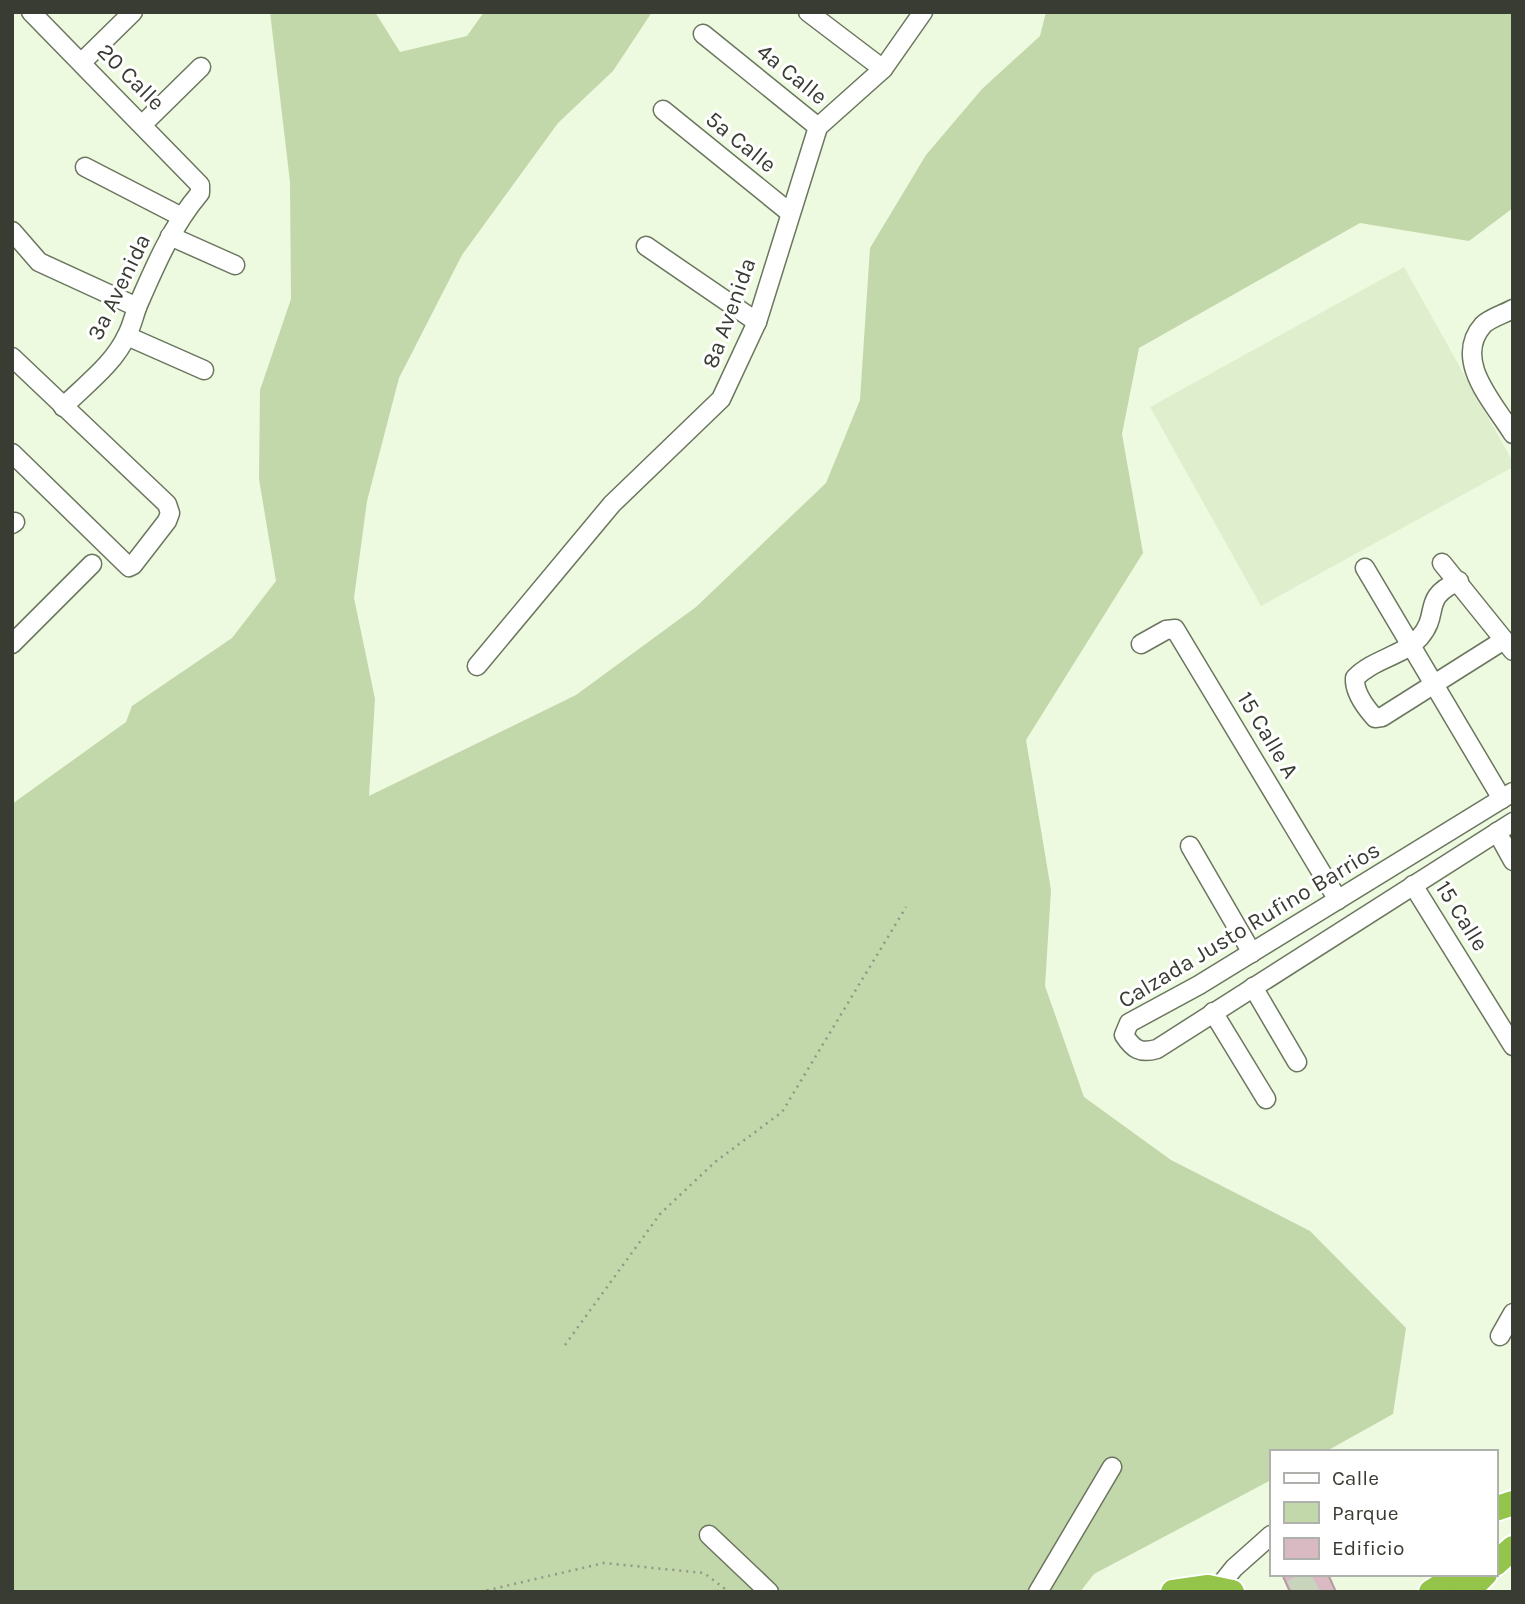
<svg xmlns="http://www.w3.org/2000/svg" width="1525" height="1604" viewBox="0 0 1525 1604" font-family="Karla,sans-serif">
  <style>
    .built { fill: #dfefcd }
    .green { fill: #c2d7aa }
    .building { fill: #d9bac2; stroke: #b799a1; stroke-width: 2 }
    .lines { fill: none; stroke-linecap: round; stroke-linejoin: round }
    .highway-tunnel { stroke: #c9d4bc; stroke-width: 24; stroke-dasharray: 24 12; stroke-linecap: butt }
    .minor-casing { stroke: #6b765f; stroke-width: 21 }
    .highway-casing { stroke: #fff; stroke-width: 28 }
    .path { stroke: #909886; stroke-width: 2.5; stroke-dasharray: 2 5; stroke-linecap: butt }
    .minor { stroke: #fff; stroke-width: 18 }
    .highway { stroke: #94c44a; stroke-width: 24 }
    .labels { text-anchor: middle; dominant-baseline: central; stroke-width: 6; stroke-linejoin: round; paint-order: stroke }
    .street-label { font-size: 23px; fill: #383c32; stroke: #fff }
  </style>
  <rect width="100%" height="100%" fill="#edfadf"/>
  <path class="built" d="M1404 267 1513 462V467L1261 606 1150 407Z"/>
  <path class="green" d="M270 12H375L400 52 467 36 484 12H652L613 71 558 123 462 255 399 378 367 501 354 598 375 699 369 796 576 695 696 607 826 483 860 400 870 248 926 155 982 89 1040 36 1046 12H1513V208L1469 241 1360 223 1139 348 1122 434 1143 553 1026 740 1051 890 1045 986 1084 1097 1171 1160 1310 1231 1406 1328 1393 1414 1325 1452H1271V1480L1094 1574 1080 1592H12V804L126 722 132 706 232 638 276 581 259 479 260 390 291 299 290 182Z"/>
  <path class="building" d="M1282 1574H1328L1336 1592H1290Z"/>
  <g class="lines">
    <path class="highway-tunnel" d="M1293 1592 1324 1574"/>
    <defs>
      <g id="minor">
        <path d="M31 12 200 185V193C172 226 155 266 138 305 134 315 132 326 127 335 114 364 85 385 63 407"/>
        <path d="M808 12 883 69"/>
        <path d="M703 34 818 127"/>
        <path d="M82 62 133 12"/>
        <path d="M663 110 789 212"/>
        <path d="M143 124 201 67"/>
        <path d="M85 167 180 216"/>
        <path d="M12 231 39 262 137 307"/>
        <path d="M170 236 235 265"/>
        <path d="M646 246 757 322"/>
        <path d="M1513 309C1504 314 1490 318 1483 325 1452 360 1494 403 1513 434"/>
        <path d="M127 336 204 370"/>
        <path d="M12 357 167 504 170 513 167 521 133 565 129 567 12 453"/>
        <path d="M12 524 15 522"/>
        <path d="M1442 563 1513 651"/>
        <path d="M1365 568 1502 799"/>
        <path d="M1459 581C1420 598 1441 613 1420 637 1403 656 1373 659 1355 678 1354 692 1366 708 1375 718L1382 717 1504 640"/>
        <path d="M12 644 92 564"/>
        <path d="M1141 644 1166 630 1175 629 1338 900"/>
        <path d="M477 666 612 504 721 399 757 322 818 127 883 69 923 12"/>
        <path d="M1513 792 1199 985 1129 1023 1124 1035C1133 1049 1140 1054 1157 1049L1513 822"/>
        <path d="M1497 832 1513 861"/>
        <path d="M1190 846 1252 953"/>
        <path d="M1413 885 1513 1046"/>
        <path d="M1253 987 1297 1062"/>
        <path d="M1213 1012 1266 1099"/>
        <path d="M1500 1336 1513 1313"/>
        <path d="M709 1535 769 1592"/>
        <path d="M1218 1588 1234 1568 1271 1535"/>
        <path d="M1038 1592 1112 1467"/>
      </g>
      <g id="highway">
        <path d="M1495 1509 1513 1503"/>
        <path d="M1495 1564 1513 1548"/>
        <path d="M1173 1592 1208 1587 1232 1592"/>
        <path d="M1431 1592 1460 1574"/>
        <path d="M1467 1592 1485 1574"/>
      </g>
    </defs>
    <use href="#minor" class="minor-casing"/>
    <use href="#highway" class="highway-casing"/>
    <g class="path">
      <path d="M565 1345 660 1214 715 1162 782 1112 906 907"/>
      <path d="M480 1592 604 1563 704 1573 729 1592"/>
    </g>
    <use href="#minor" class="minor"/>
    <use href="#highway" class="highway"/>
  </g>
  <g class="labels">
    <g class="street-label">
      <text transform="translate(792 74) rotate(39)">4a Calle</text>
      <text transform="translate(131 77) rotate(45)">20 Calle</text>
      <text transform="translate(741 142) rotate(39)">5a Calle</text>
      <text transform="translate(119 287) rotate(-64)">3a Avenida</text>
      <text transform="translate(729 313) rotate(-70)">8a Avenida</text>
      <text transform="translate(1268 735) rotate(59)">15 Calle A</text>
      <text transform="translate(1462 916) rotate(58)">15 Calle</text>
      <text transform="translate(1249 925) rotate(-31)">Calzada Justo Rufino Barrios</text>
    </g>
  </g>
  <rect width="1525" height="1604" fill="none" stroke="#383c32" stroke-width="28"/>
  <rect x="1270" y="1450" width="228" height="126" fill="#ffffff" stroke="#afb1ad" stroke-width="2"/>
  <rect x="1284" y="1473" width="35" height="10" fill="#ffffff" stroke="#afb1ad" stroke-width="2"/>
  <text x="1332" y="1485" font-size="21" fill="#383c32">Calle</text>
  <rect x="1284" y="1502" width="35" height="21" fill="#c2d7aa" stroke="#afb1ad" stroke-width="2"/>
  <text x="1332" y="1520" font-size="21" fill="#383c32">Parque</text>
  <rect x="1284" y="1538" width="35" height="21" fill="#d9bac2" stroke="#afb1ad" stroke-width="2"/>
  <text x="1332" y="1555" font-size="21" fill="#383c32">Edificio</text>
</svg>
